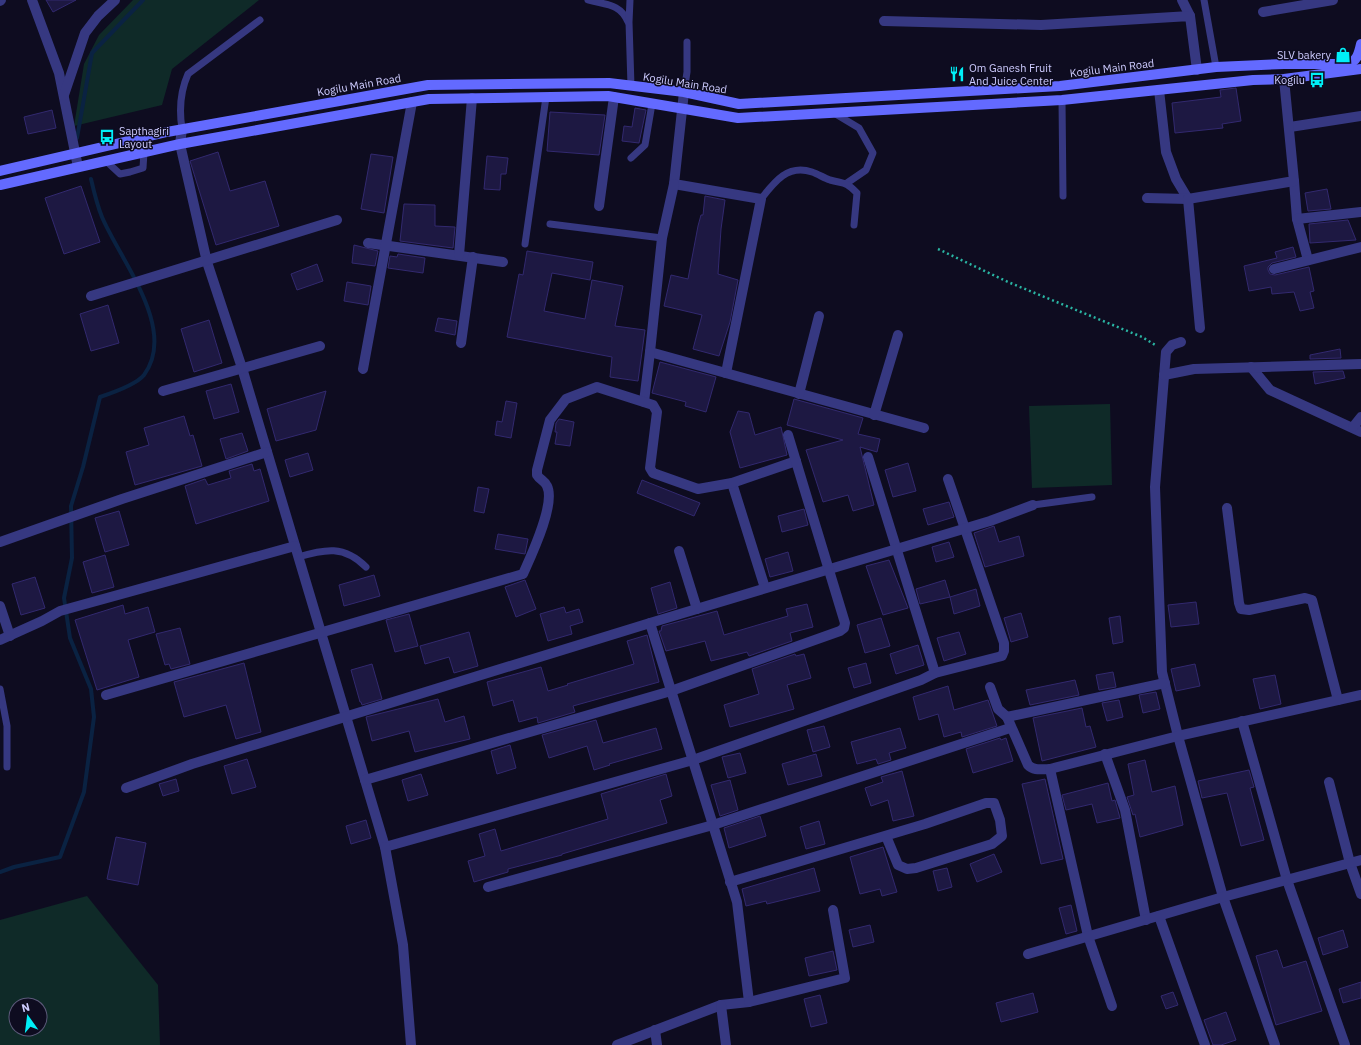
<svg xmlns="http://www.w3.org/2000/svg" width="1361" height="1045" viewBox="0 0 1361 1045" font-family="'IBM Plex Sans',sans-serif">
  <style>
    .green { fill: #0f2a28; fill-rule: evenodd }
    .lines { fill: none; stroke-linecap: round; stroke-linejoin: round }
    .stream { stroke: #0a2242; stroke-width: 4 }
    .building { fill: #1d1842; stroke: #32296f }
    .path { stroke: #2ab5a3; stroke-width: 2.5; stroke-dasharray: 2 3; stroke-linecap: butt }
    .service { stroke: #363881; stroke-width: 7 }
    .minor { stroke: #363881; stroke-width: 10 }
    .secondary { stroke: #636aff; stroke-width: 10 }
    .labels { text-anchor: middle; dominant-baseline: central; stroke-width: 3; stroke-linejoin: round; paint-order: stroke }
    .poi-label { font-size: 11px; fill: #ceccff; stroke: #0e0c20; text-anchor: end }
    .street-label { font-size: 11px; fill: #ceccff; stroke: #0e0c20 }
  </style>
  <rect width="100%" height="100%" fill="#0e0c20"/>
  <g class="green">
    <path d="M133 0H259L172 69 162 105 74 126 84 64 99 35Z"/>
    <path d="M1110 404 1112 485 1032 488 1029 406Z"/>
    <path d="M87 896 158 985 160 1045H0V920ZM16 1005H40V1029H16Z"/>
  </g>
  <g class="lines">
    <g class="stream">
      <path d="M77 138 92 53 143 0"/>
      <path d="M0 872 14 867 60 857 84 792 94 717 91 689 70 638 64 598 72 558 71 506 83 467 100 397C112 393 136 385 144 375 178 329 120 260 102 217 97 205 94 192 91 179"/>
    </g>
  </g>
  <g class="building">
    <path d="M46 0H76L53 12Z"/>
    <path d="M1236 88 1241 121 1222 124 1223 128 1175 133 1172 103 1221 97 1220 90Z"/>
    <path d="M635 108 646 110 639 143 622 141 624 126 632 127Z"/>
    <path d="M52 110 56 128 28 134 24 117Z"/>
    <path d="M550 112 605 115 599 155 547 151Z"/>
    <path d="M218 152 230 191 265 181 279 226 216 245 190 161Z"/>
    <path d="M371 154 393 157 384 213 361 209Z"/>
    <path d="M487 156 508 158 506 174H501L500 190 484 189Z"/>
    <path d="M81 186 100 242 64 254 45 198Z"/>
    <path d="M1327 189 1331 209 1308 211 1305 193Z"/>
    <path d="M705 196 725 200 721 229 718 274 738 280 730 322 719 356 693 349 702 315 664 306 671 275 688 279 698 226 701 215H703Z"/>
    <path d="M404 204 435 205V226L455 227 453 248 400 241Z"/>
    <path d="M1348 220 1356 240 1310 243 1309 224Z"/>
    <path d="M354 245 378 251 375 266 352 263Z"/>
    <path d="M1293 247 1296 257 1272 263 1268 267V270L1270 274 1275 275 1309 267 1314 291 1310 292 1314 308 1300 311 1294 292 1272 294 1271 287 1249 291 1244 266 1277 258 1275 252Z"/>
    <path d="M527 251 593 262 590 280 552 273 544 311 585 319 592 280 623 286 615 326 645 330 638 381 610 377 612 357 507 337 519 274 523 275Z"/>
    <path d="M398 254 425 258 423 273 388 268 390 256 397 257Z"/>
    <path d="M317 264 323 281 297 290 291 274Z"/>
    <path d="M347 282 371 286 368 305 344 301Z"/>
    <path d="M108 305 119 343 91 351 80 314Z"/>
    <path d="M438 318 457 321 455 335 435 331Z"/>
    <path d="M209 320 222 363 194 372 181 329Z"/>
    <path d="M1340 349 1341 358 1310 359V355Z"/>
    <path d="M660 362 716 377 706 412 685 406 686 402 652 393Z"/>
    <path d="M1343 371 1345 378 1315 384 1313 372Z"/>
    <path d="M231 384 239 412 214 419 206 391Z"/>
    <path d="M326 391 316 430 276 441 267 409Z"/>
    <path d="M794 399 863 418 858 434 880 439 877 452 860 447 874 505 853 511 848 495 823 502 806 450 843 440 787 425Z"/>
    <path d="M506 401 517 403 511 438 495 435 497 421 502 422Z"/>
    <path d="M738 411 749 413 755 435 781 427 787 455 740 468 730 432Z"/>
    <path d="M184 416 190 436 193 435 202 466 135 485 126 452 149 445 144 428Z"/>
    <path d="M559 419 574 422 570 446 555 444 557 432H555L556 423Z"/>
    <path d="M242 433 248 451 226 459 220 439Z"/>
    <path d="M308 453 313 470 290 477 285 460Z"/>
    <path d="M908 463 916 491 893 497 885 470Z"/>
    <path d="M252 464 254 471 260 469 269 501 196 524 185 486 205 479 208 485 231 478 229 471Z"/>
    <path d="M642 480 700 503 694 516 637 493Z"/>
    <path d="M478 487 489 489 484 513 474 511Z"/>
    <path d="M949 502 954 517 928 525 923 509Z"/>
    <path d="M804 509 808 525 782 532 778 516Z"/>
    <path d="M119 511 129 545 105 552 95 518Z"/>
    <path d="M994 526 999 542 1019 536 1024 556 985 567 974 533Z"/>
    <path d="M498 534 528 539 525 554 495 549Z"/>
    <path d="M949 542 954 557 936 562 932 547Z"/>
    <path d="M788 552 793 571 770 577 765 559Z"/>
    <path d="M105 555 114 587 92 593 83 562Z"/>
    <path d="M889 560 908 608 883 615 866 566Z"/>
    <path d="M374 575 380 596 344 606 339 585Z"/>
    <path d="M35 577 45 608 21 615 12 584Z"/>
    <path d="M525 580 536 609 516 617 505 587Z"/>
    <path d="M945 580 950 597 920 604 916 589Z"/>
    <path d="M670 582 677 608 658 614 651 588Z"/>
    <path d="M976 589 980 606 954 614 950 597Z"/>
    <path d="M1196 602 1199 624 1171 627 1168 605Z"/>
    <path d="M807 604 813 627 790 633 792 641 749 656 747 652 711 661 705 641 666 651 659 631H661L662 626 717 611 724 635 788 616 786 609Z"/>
    <path d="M123 605 125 614 148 607 155 632 128 640 139 677 97 690 75 620Z"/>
    <path d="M564 607 566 613 579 609 583 622 570 626 572 634 548 641 540 614Z"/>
    <path d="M1021 613 1028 637 1011 642 1004 618Z"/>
    <path d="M409 614 418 646 395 652 386 620Z"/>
    <path d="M1120 616 1123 642 1113 644 1109 618Z"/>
    <path d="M881 618 890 646 865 653 857 625Z"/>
    <path d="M180 628 190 664 171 669 169 664 165 665 156 634Z"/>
    <path d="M469 632 478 666 454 673 449 657 425 664 420 646Z"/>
    <path d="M959 632 966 654 944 661 937 638Z"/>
    <path d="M647 635 659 682 573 706 575 712 538 723 537 717 519 722 513 700 493 706 487 682 541 667 548 691 568 685 567 684 634 664 627 641Z"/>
    <path d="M918 645 924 665 896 674 890 654Z"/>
    <path d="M795 654 796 656 804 654 811 678 787 685 794 709 730 727 724 705 759 694 752 669Z"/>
    <path d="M244 663 261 732 236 739 226 705 184 717 174 682Z"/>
    <path d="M866 663 871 683 854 688 848 668Z"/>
    <path d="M372 664 382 699 362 705 361 702H360L351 670Z"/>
    <path d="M1195 664 1200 686 1176 691 1171 669Z"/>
    <path d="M1113 672 1116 687 1099 690 1096 675Z"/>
    <path d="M1275 675 1281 704 1260 709 1253 679Z"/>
    <path d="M1075 680 1079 695 1030 705 1026 690Z"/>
    <path d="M948 686 954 710 988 700 997 726 962 737 961 732 944 737 938 714 919 720 913 697Z"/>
    <path d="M1156 692 1160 709 1143 713 1139 695Z"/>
    <path d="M438 699 445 722 464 716 470 739 415 752 409 731 372 741 366 717Z"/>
    <path d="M1119 700 1123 717 1107 721 1102 703Z"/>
    <path d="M1082 708 1086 727 1090 726 1096 747 1042 761 1033 718Z"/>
    <path d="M596 720 603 743 656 728 662 749 609 764 610 765 594 770 587 746 549 758 542 735Z"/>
    <path d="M824 726 830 747 813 752 807 730Z"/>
    <path d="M900 728 906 748 889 753 891 760 878 764 876 759 857 764 851 742Z"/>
    <path d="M1000 738 1001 740 1006 738 1013 761 973 773 966 749Z"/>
    <path d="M510 745 516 768 497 774 491 751Z"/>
    <path d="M740 753 746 773 728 778 722 757Z"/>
    <path d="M816 754 822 776 788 785 782 764Z"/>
    <path d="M247 759 256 787 232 794 224 766Z"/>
    <path d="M1145 760 1152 792 1175 786 1183 825 1140 837 1135 814 1133 815 1127 797 1134 795 1128 764Z"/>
    <path d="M1249 770 1254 787 1250 788 1264 840 1241 846 1227 793 1202 798 1198 781Z"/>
    <path d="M902 771 914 816 893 821 888 800 871 806 865 788 883 782 881 777Z"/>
    <path d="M421 774 428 795 408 801 402 780Z"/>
    <path d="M666 774 672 796 660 800 667 823 562 854V855L508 869V872L474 882 468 861 485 856 479 834 495 829 501 851 608 819 601 794Z"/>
    <path d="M176 779 179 791 163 796 159 784Z"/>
    <path d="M1045 779 1063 859 1041 864 1022 784Z"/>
    <path d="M730 780 738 810 720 816 711 785Z"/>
    <path d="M1108 783 1112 801 1115 800 1120 818 1097 823 1092 804 1066 810 1062 795Z"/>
    <path d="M760 816 766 836 729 848 724 828Z"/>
    <path d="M366 820 371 838 351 844 346 826Z"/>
    <path d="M819 821 825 844 806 849 800 827Z"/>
    <path d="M116 837 146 843 138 885 107 879Z"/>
    <path d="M883 847 897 892 882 896 880 889 860 894 850 857Z"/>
    <path d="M994 854 1002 872 977 882 970 864Z"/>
    <path d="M814 868 820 891 767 904 766 901 746 906 742 889Z"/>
    <path d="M947 868 952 887 938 891 933 871Z"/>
    <path d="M1071 905 1077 931 1066 934 1059 908Z"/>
    <path d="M870 925 874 942 853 947 849 930Z"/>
    <path d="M1343 930 1348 947 1323 955 1318 938Z"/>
    <path d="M1277 950 1283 968 1306 961 1322 1011 1276 1025 1256 956Z"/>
    <path d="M833 951 837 970 809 976 805 958Z"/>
    <path d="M1361 982V998L1343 1003 1339 989Z"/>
    <path d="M1173 992 1178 1005 1166 1009 1161 996Z"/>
    <path d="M1033 993 1038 1012 1001 1022 996 1003Z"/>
    <path d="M820 995 827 1023 811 1027 804 999Z"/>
    <path d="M1226 1012 1236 1040 1221 1045H1213L1204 1020Z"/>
  </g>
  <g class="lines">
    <path class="path" d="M938 249 1008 282 1142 337 1157 346"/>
    <g class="service">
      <path d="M588 0C605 5 620 3 628 22"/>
      <path d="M630 0 629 22 631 86"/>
      <path d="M1204 0 1216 67"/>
      <path d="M684 92 687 72V42"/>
      <path d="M1062 100 1063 196"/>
      <path d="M834 113 859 128 873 153 866 170 847 183"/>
      <path d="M182 129C179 110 180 92 188 74L260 20"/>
      <path d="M631 158 645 145 652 104"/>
      <path d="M106 161 120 174 130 172 143 168 144 152"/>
      <path d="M761 199C775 181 788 164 812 172 818 174 824 178 830 180 845 184 845 181 857 193L854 225"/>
      <path d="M550 224 662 238"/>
      <path d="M525 244 546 97"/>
      <path d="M1033 505 1092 497"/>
      <path d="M298 557C325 549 344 545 366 567"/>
      <path d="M0 689 7 726V767"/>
    </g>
    <g class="minor">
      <path d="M32 0 59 73 78 167"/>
      <path d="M1182 0 1190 16"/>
      <path d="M0 1 1 0"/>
      <path d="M1263 12 1333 0"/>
      <path d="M884 21 1041 25 1190 16 1197 70"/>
      <path d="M1159 90 1166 152 1176 179 1188 199"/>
      <path d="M684 92 674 184 761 199 726 373"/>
      <path d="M64 95 85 33 98 16 115 0"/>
      <path d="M1290 127 1361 116"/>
      <path d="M182 129 180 144 207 262 242 368 385 847 693 760 921 680 935 673 1002 656 1004 651V643L948 479"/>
      <path d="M1294 181 1297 219 1308 260"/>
      <path d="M674 184 662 238 650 352 924 428"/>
      <path d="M1147 198 1188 199"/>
      <path d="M599 206 614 97"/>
      <path d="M1297 219 1361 212"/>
      <path d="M368 243 503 262"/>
      <path d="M459 255 472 98"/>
      <path d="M1274 269 1361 247"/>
      <path d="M91 296 337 220"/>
      <path d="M1200 328 1188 199 1294 181 1284 79"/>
      <path d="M1181 342 1172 345 1166 352 1155 487 1162 672 1178 736 1223 897 1275 1045"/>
      <path d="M461 343 473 257"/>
      <path d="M1251 367 1270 390 1361 432"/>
      <path d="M363 369 412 102"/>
      <path d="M1164 375 1194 369 1361 364"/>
      <path d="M163 391 320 346"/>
      <path d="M799 394 819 316"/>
      <path d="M644 402 650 352"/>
      <path d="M874 415 898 335"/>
      <path d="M1353 427 1361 417"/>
      <path d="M868 457 935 673"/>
      <path d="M732 483 765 588"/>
      <path d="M1227 508 1239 603 1241 609 1249 610 1305 598 1312 600 1338 700"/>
      <path d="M0 542 122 499 267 452"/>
      <path d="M679 551 697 609"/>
      <path d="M0 606 10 636"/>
      <path d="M650 623 990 521 1033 505"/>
      <path d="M0 640 42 621 60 611 295 546"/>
      <path d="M990 687 998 709 1007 717 1028 765C1034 771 1041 769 1050 769L1178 736 1361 695"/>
      <path d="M106 695 523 574C531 556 556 504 547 486 545 481 540 480 537 475V470L550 420 566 399 597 387 653 405 657 412 650 468 653 473 698 489 732 483 796 461"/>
      <path d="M1007 717 1165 683"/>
      <path d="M1242 721 1287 880 1345 1045"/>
      <path d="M1105 754 1125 810 1146 920"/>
      <path d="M1050 769 1088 936 1112 1006"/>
      <path d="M365 780 671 691 840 631 844 628 845 623 788 435"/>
      <path d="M1329 782 1350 863 1361 894"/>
      <path d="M126 788 192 764 650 623 737 902 749 1002 721 1005 617 1045"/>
      <path d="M385 847 403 945 411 1045"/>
      <path d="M730 882 925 824 986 803H994L1000 820 1002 836 992 844 916 868 907 869 898 865 886 836"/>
      <path d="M488 887 713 825 1010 728"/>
      <path d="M1159 916 1205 1045"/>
      <path d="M1028 954 1223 897 1361 860"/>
      <path d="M749 1002 845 978 833 910"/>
      <path d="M721 1005 726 1045"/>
      <path d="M655 1030 657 1045"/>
    </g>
    <g class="secondary">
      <path d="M0 171 167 132 428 85 609 83 684 92 739 104 1060 86 1216 67 1284 64H1347C1357 62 1359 53 1361 44"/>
      <path d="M0 185 180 144 429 99 608 96 738 118 1062 100 1253 80 1284 79 1361 69"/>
    </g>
  </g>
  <defs>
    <symbol id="shop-bare" viewBox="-9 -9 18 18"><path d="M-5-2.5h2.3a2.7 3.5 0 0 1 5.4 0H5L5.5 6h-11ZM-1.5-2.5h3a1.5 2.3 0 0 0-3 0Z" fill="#00eff7" stroke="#0e0c20" stroke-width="2.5" paint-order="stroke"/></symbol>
    <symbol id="restaurant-bare" viewBox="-9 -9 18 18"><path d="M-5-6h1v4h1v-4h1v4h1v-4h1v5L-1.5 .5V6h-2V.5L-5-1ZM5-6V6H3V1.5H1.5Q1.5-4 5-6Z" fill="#00eff7" stroke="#0e0c20" stroke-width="2.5" paint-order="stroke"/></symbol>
    <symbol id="bus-bare" viewBox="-9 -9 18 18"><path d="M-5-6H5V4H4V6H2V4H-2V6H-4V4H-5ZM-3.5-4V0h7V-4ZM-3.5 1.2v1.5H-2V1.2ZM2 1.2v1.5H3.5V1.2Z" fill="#00eff7" stroke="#0e0c20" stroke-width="2.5" paint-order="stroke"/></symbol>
  </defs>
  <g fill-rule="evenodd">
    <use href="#shop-bare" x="1332" y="44" width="22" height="22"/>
    <use href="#restaurant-bare" x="946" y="63" width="22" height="22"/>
    <use href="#bus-bare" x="1306" y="69" width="22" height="22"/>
    <use href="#bus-bare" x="96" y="126" width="22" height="22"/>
  </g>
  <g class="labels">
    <g class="poi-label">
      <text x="1331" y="55">SLV bakery</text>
      <text x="969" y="68" text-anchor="start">Om Ganesh Fruit<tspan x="969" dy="13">And Juice Center</tspan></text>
      <text x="1305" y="80">Kogilu</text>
      <text x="119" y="131" text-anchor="start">Sapthagiri<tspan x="119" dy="13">Layout</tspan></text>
    </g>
    <g class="street-label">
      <text transform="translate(1112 68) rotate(-7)">Kogilu Main Road</text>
      <text transform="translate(685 83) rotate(9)">Kogilu Main Road</text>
      <text transform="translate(359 85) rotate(-10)">Kogilu Main Road</text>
    </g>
  </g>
  <g transform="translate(28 1017) rotate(346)"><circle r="19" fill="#0e0c20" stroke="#5b5979"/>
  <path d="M0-3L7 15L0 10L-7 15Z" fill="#00eff7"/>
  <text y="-6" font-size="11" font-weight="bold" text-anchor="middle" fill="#ceccff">N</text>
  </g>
</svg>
